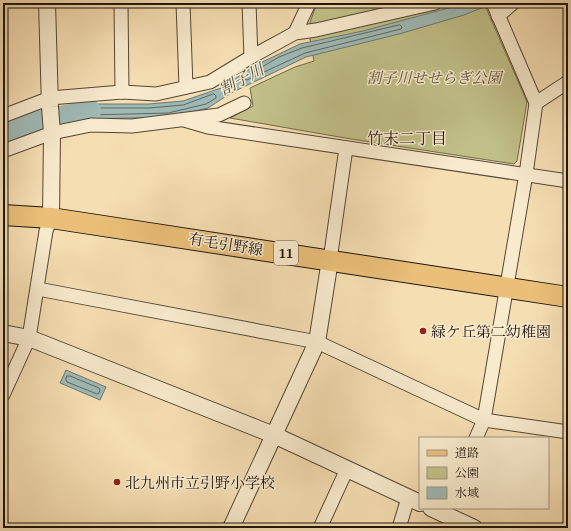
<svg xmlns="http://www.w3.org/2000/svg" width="571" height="531" viewBox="0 0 571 531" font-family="'Gentium Book Plus','Noto Serif JP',serif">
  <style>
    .green { fill: #c1c088; stroke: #706a4a }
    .water { fill: #9fbab6; stroke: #6b7872 }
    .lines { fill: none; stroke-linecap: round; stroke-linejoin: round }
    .shore { stroke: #5e6762; stroke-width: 1 }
    .river { stroke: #9fbab6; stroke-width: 22 }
    .minor-casing { stroke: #544636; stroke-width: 15 }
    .tertiary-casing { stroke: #544636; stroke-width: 18 }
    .primary-casing { stroke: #1e140d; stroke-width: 22 }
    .minor { stroke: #f8eacd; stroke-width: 13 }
    .tertiary { stroke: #f8eacd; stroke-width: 16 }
    .primary { stroke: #eabf79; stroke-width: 20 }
    .poi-dot { fill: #8f2418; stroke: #f8eacd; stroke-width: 1.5 }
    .labels { text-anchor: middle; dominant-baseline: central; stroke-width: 3; stroke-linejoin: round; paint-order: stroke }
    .shield { fill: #f8eacd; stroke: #5f5447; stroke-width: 1 }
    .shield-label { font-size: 14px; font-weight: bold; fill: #1e140d }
    .park-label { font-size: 15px; font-style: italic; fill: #575038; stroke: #f8eacd }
    .street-label { font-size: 15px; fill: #1e140d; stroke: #f8eacd }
    .poi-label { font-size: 15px; fill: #1e140d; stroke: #f8eacd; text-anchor: start }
    .water-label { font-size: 16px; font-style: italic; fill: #4b4e48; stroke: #f8eacd }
    .neighbourhood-label { font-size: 16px; fill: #1e140d; stroke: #f8eacd }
  </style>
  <rect width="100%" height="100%" fill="#f5deb2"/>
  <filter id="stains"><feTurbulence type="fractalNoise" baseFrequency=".005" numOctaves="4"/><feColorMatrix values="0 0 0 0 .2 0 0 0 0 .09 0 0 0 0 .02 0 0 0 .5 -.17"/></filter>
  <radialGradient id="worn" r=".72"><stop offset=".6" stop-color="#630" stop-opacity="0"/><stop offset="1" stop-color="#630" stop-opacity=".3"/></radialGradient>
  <path class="green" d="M317 3H484L527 102 517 161 514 164 351 139 230 118 253 106 250 88 295 67 314 61 308 28Z"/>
  <g class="water">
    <path d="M467 3H494L464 15 399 34 306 57 231 93 208 108 169 117 88 119 61 125V109L97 104H149L183 101 221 88 256 65 300 44 363 31Z"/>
    <path d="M66 370 106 387 100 400 60 383Z"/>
  </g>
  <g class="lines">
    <g class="shore">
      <path d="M400 25 402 27 401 29 305 53 247 80 245 79V77L279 57 302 48Z"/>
      <path d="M214 94 216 96V98L206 104 168 113 88 115 67 120 65 118V113L67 112 97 108H149L183 105Z"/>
      <path d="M67 376H70L99 388 100 390 99 393 97 394 67 382 66 380Z"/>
    </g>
    <path class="river" d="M3 134 31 123 90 111"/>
    <defs>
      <g id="minor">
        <path d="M121 3 122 92"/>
        <path d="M183 3 186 87"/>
        <path d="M249 3 251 57"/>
        <path d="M498 16 513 3"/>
        <path d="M295 33 309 3"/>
        <path d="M536 103 568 82"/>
        <path d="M3 116 50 98 122 92 156 94 210 82 251 57 295 33 316 30 435 3"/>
        <path d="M184 120 208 127 568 181"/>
        <path d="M3 151 52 133 91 125 132 126 219 115 244 103"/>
        <path d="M330 260 346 148"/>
        <path d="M38 289 317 342 484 420 568 432"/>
        <path d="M3 395 29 338 46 231 51 218"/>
        <path d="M476 438 484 420 526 174 536 103 493 3"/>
        <path d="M320 528 347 469"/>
        <path d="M399 528 408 498"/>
      </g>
      <g id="tertiary">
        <path d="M47 3 50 107 52 133 51 218"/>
        <path d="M3 333 29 338 274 435 420 503"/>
        <path d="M431 508 474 528"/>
        <path d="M231 528 317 342 330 260"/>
      </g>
      <path id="primary" d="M3 215 51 218 568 297"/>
    </defs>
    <use href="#minor" class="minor-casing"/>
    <use href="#tertiary" class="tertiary-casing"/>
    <use href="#primary" class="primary-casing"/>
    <use href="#minor" class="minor"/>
    <use href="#tertiary" class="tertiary"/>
    <use href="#primary" class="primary"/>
  </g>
  <g class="poi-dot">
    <circle cx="423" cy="331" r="4"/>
    <circle cx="117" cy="482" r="4"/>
  </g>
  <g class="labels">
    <rect class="shield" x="274" y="241" width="24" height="24" rx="3"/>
    <g class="shield-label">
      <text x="286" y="253">11</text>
    </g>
    <g class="park-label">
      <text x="434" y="77">割子川せせらぎ公園</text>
    </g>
    <g class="street-label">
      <text transform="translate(226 244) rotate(9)">有毛引野線</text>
    </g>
    <g class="poi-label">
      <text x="431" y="331">緑ケ丘第二幼稚園</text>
      <text x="125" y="482">北九州市立引野小学校</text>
    </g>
    <g class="water-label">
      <text transform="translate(241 79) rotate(-28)">割子川</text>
    </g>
    <g class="neighbourhood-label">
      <text x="407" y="138">竹末二丁目</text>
    </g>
  </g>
  <rect width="571" height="531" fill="none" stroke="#f5deb2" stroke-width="16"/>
  <rect x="4" y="4" width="563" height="523" fill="none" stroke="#1e140d" stroke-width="2"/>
  <rect x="8" y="8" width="555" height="515" fill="none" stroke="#1e140d"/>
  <rect x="419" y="437" width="130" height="72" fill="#f8eacd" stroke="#a19480"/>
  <rect x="427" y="450" width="20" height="6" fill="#eabf79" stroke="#a19480"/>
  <text x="455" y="457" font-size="12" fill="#1e140d">道路</text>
  <rect x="427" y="467" width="20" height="12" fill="#c1c088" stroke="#a19480"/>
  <text x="455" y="477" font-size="12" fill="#1e140d">公園</text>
  <rect x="427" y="487" width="20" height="12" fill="#9fbab6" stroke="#a19480"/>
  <text x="455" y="497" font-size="12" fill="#1e140d">水域</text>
  <rect width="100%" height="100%" filter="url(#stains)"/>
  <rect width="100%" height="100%" fill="url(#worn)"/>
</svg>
